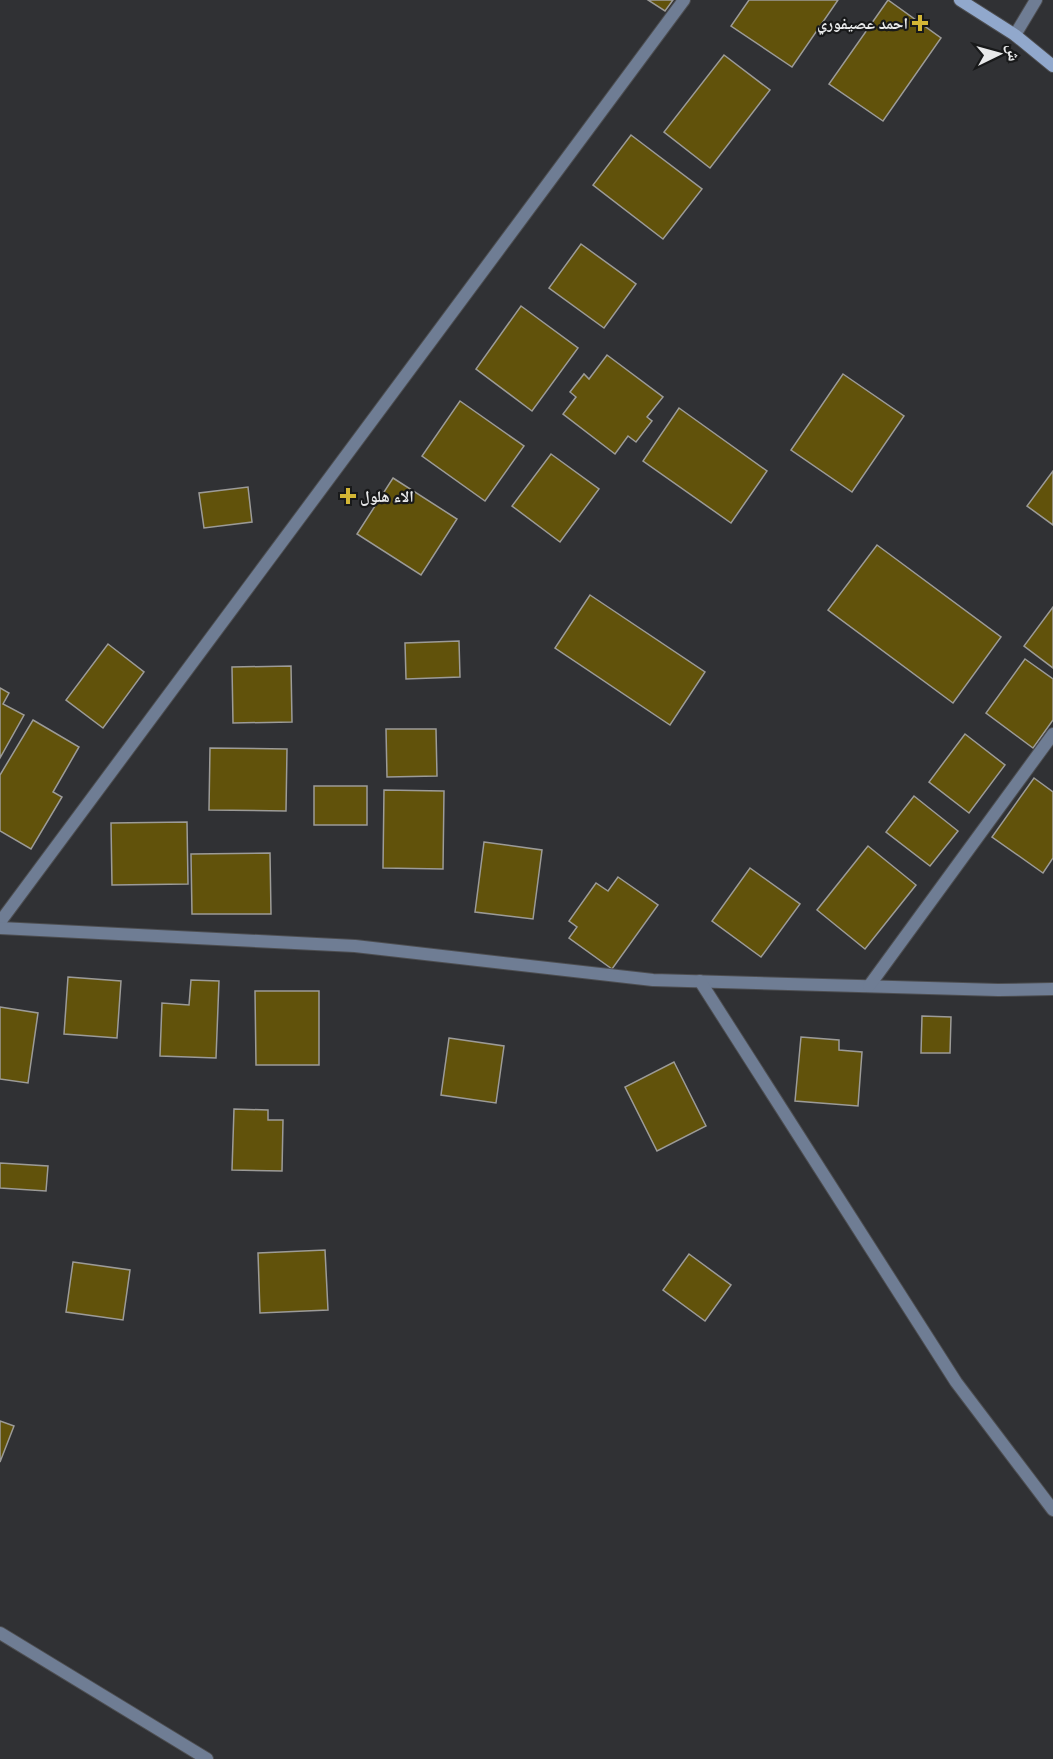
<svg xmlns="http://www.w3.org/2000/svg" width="1053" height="1759" viewBox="0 0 1053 1759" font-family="'Public Sans','Noto Naskh Arabic',sans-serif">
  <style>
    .building { fill: #61520b; stroke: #9c9b98; stroke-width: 1.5 }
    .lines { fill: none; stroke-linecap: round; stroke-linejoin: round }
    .street-casing { stroke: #4d4e51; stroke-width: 14 }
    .secondary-casing { stroke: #4d4e51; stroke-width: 14 }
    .street { stroke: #6f7d94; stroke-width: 12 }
    .secondary { stroke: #91a8cc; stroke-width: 12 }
    .poi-dot { fill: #d3b635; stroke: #18191a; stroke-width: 2 }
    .labels { text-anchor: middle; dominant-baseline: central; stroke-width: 4.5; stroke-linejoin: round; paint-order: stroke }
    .poi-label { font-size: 16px; font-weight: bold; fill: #e8e9ea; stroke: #18191a; text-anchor: end }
  </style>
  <rect width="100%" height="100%" fill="#303134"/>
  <g class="building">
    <path d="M648 0H673L665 11Z"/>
    <path d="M749 0H838L792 67 731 26Z"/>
    <path d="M888 0 941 38 883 121 829 84Z"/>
    <path d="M724 55 770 90 710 168 664 132Z"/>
    <path d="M631 135 702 189 663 239 593 185Z"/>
    <path d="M581 244 636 284 604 328 549 288Z"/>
    <path d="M521 306 578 348 532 411 476 369Z"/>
    <path d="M607 355 663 397 647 417 652 421 636 442 628 436 615 454 563 414 576 397 570 392 584 374 589 379Z"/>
    <path d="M843 374 904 416 852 492 791 450Z"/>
    <path d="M460 401 524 446 485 501 422 456Z"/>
    <path d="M679 408 767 471 731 523 643 461Z"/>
    <path d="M551 454 599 489 560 542 512 506Z"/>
    <path d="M1053 471V525L1027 506Z"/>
    <path d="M393 478 457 519 421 575 357 534Z"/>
    <path d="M248 487 252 522 204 528 199 493Z"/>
    <path d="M877 545 1001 637 953 703 828 610Z"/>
    <path d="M590 595 705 672 670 725 555 648Z"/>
    <path d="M1053 607V668L1024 646Z"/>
    <path d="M459 641 460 677 406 679 405 643Z"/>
    <path d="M108 644 144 672 103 728 66 700Z"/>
    <path d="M1025 659 1053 679V720L1033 748 986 713Z"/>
    <path d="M291 666 292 722 233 723 232 667Z"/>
    <path d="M0 688 9 693 3 704 24 715 0 758Z"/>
    <path d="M33 720 79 747 53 792 62 797 31 849 0 831V775Z"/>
    <path d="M386 729H436L437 776 387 777Z"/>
    <path d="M965 734 1005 765 969 813 929 782Z"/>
    <path d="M210 748 287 749 286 811 209 810Z"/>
    <path d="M1034 778 1053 792V858L1043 873 992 837Z"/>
    <rect x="314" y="786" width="53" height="39"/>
    <path d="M384 790 444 791 443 869 383 868Z"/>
    <path d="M914 796 958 831 930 866 886 832Z"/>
    <path d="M187 822 188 884 112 885 111 823Z"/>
    <path d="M484 842 542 850 533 919 475 912Z"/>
    <path d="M868 846 916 885 865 949 817 910Z"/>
    <path d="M270 853 271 914H192L191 854Z"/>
    <path d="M750 868 800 904 761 957 712 921Z"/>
    <path d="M618 877 658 905 612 969 569 938 577 927 569 921 596 883 608 891Z"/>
    <path d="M68 977 121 981 117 1038 64 1034Z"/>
    <path d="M191 980 219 981 216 1058 160 1056 162 1003 189 1005Z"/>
    <path d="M255 991H319V1065H256Z"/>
    <path d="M0 1007 38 1013 28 1083 0 1079Z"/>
    <path d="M922 1016 951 1017 950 1053H921Z"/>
    <path d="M801 1037 839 1040V1050L862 1052 858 1106 795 1101Z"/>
    <path d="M449 1038 504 1046 496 1103 441 1095Z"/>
    <path d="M674 1062 706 1126 657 1151 625 1087Z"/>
    <path d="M234 1109 268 1110V1120H283L282 1171 232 1170Z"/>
    <path d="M0 1163 48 1166 46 1191 0 1188Z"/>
    <path d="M325 1250 328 1310 260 1313 258 1253Z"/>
    <path d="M689 1254 731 1285 705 1321 663 1290Z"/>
    <path d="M73 1262 130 1270 123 1320 66 1312Z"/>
    <path d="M0 1421 14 1426 0 1462Z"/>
  </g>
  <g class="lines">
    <defs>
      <g id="street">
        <path d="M1015 35 1036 0"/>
        <path d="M0 922 684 0"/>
        <path d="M0 928 355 946 653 980 998 990 1053 989"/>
        <path d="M700 981 956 1382 1053 1510"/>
        <path d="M869 986 1053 734"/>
        <path d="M0 1633 207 1759"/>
      </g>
      <path id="secondary" d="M960 0 1015 35 1053 66"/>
    </defs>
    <use href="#street" class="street-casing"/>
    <use href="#secondary" class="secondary-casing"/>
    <use href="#street" class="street"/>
    <use href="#secondary" class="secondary"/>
  </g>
  <g class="poi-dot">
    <path d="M917 14h6v6h6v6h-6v6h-6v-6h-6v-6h6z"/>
    <path d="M345 487h6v6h6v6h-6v6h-6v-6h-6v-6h6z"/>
  </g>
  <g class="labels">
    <g class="poi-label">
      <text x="908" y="23">احمد عصيفوري</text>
      <text x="360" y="496" text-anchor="start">الاء هلول</text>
    </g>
  </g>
  <g transform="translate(999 54) rotate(85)" stroke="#18191a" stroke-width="4.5" paint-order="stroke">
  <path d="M0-4.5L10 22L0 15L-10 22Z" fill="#e8e9ea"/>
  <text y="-9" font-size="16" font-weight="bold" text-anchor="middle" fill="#e8e9ea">ش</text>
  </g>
</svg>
